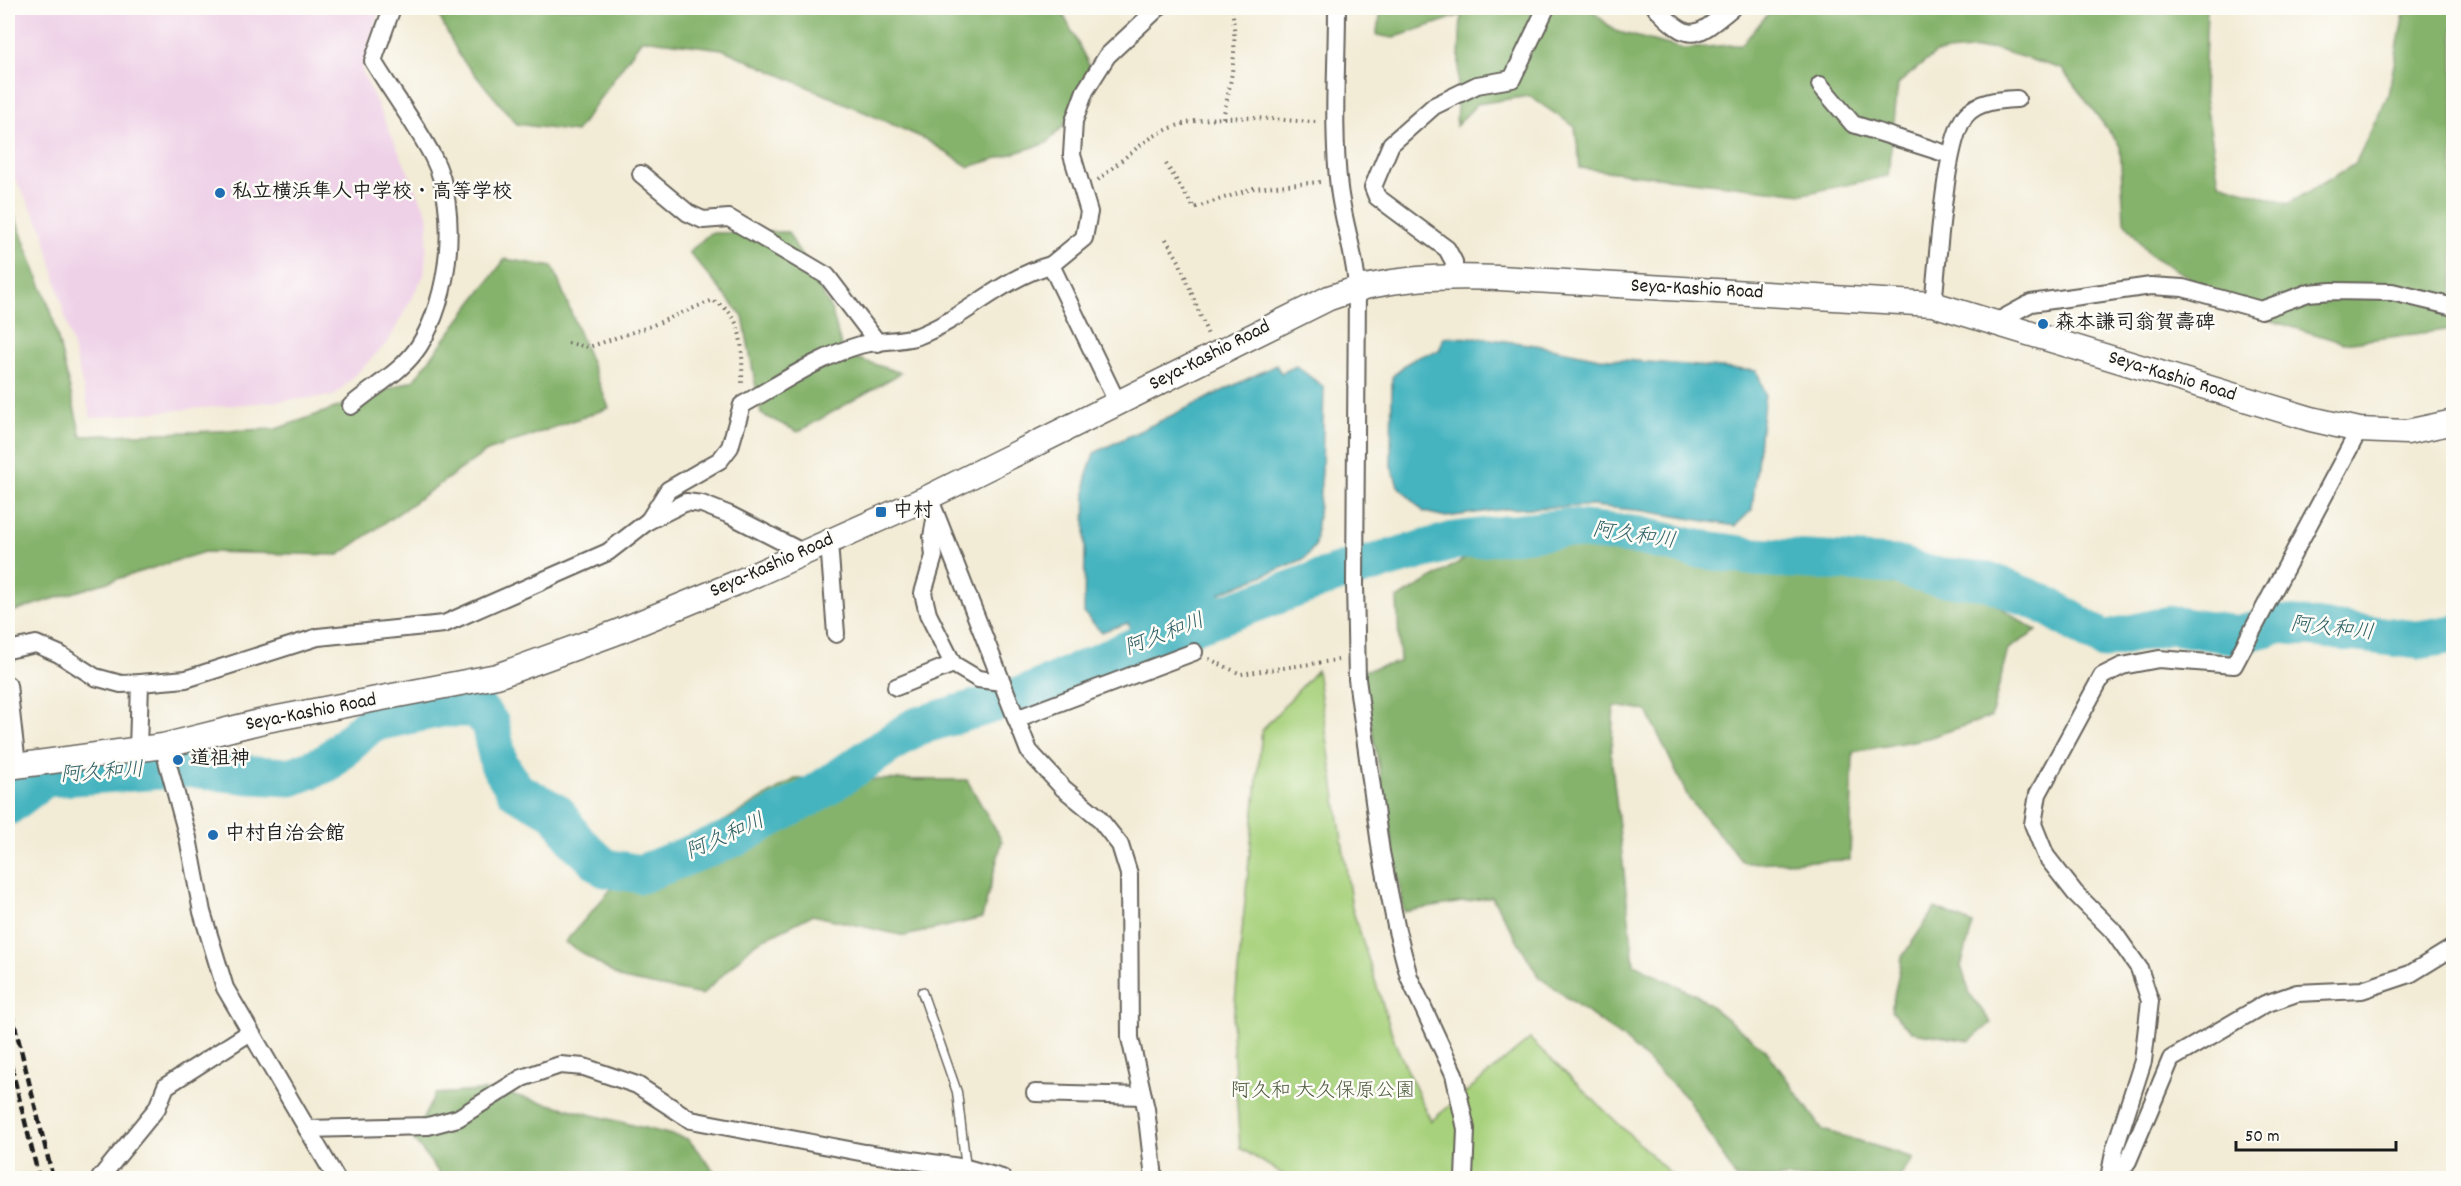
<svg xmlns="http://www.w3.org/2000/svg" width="2461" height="1186" viewBox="0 0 2461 1186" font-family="Dekko,'Klee One',sans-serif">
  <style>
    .built { fill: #eed0e7 }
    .green { fill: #a7d17c; stroke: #62764c; stroke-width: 1.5 }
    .forest { fill: #85b36c; stroke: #506844; stroke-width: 1.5 }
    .water { fill: #45b4bf; stroke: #30686e; stroke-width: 1.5 }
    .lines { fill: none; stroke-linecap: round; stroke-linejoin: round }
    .river { stroke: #45b4bf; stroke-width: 39 }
    .lane-casing { stroke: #67645d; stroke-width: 11 }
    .street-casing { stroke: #67645d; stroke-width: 20 }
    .secondary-casing { stroke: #67645d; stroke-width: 27 }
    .path { stroke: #67645d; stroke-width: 4; stroke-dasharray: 1.5 4.5; stroke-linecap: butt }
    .lane { stroke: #fff; stroke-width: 8 }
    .street { stroke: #fff; stroke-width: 16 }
    .secondary { stroke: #fff; stroke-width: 24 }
    .rail { stroke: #1c1c1c; stroke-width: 4.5; stroke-dasharray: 9 4.5; stroke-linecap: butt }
    .poi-dot { fill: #1f6fb2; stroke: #fdfcf7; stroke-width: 2 }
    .labels { text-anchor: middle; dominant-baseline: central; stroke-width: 5; stroke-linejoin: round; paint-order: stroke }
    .poi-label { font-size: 20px; font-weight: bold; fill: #1c1c1c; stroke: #fdfcf7; text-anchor: start }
    .street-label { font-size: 20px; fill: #1c1c1c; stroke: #fdfcf7 }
    .park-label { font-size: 20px; fill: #4d5b3e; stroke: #fdfcf7 }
    .water-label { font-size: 21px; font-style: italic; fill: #2e6065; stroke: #fdfcf7 }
  </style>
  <rect width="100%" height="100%" fill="#fdfcf7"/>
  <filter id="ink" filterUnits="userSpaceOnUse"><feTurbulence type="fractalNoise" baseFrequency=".0167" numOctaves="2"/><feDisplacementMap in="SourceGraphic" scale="12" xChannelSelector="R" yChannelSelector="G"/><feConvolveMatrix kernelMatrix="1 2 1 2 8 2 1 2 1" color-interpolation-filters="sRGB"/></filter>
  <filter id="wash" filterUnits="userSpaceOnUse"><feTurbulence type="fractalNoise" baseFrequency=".008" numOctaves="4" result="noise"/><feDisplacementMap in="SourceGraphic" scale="24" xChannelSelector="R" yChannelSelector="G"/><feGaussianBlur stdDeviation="1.35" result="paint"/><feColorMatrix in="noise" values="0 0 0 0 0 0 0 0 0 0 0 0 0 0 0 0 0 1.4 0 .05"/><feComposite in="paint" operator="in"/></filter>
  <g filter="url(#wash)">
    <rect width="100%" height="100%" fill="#f2ebd5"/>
    <path class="built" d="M8 8H380L362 71 429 218 424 275 388 342 334 396 91 418 43 230 9 168Z"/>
    <path class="green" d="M1317 670 1352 908 1395 1043 1431 1121 1530 1039 1675 1178H1289L1240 1148 1232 1032 1262 730Z"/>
    <g class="forest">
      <path d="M435 8H1060L1090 67 1065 124 1047 143 969 167 925 139 722 49 642 39 576 132 517 124 460 57Z"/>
      <path d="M1382 8H1589L1615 31 1684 49 1742 44 1773 8H2207L2204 92 2219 183 2288 204 2355 164 2388 95 2405 8H2453V329L2344 343 2256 316 2150 255 2124 221 2120 146 2062 69 1992 48 1936 53 1898 84 1888 176 1803 194 1580 168 1575 127 1529 96 1477 104 1456 126 1461 15 1393 38 1376 35Z"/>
      <path d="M8 199 52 314 81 436 276 429 414 380 505 259 553 267 609 408 487 451 339 555 204 552 11 612 8 607Z"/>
      <path d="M788 232 832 311 843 354 901 373 798 432 761 414 743 317 689 252 710 233Z"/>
      <path d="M1552 544 1980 594 2037 631 2008 649 1991 717 1928 738 1853 752 1850 860 1744 863 1689 799 1647 711 1614 706 1611 754 1634 964 1698 996 1766 1050 1823 1130 1914 1158 1899 1178H1736L1688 1099 1624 1039 1539 977 1492 897 1404 912 1362 671 1400 662 1397 599 1466 558Z"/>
      <path d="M795 779 967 780 1002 841 982 918 905 936 812 915 754 944 702 995 622 979 565 942 612 888Z"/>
      <path d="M1935 908 1973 924 1961 966 1970 994 1991 1023 1970 1041 1912 1032 1891 1011 1902 957Z"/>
      <path d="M493 1090 688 1139 720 1178H443L413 1139 435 1094Z"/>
    </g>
    <g class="water">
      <path d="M1444 337 1482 338 1536 345 1600 358 1757 371 1765 393 1752 510 1735 526 1644 511 1592 506 1506 509 1446 517 1424 512 1398 486 1391 466 1392 377C1407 361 1418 355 1439 351Z"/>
      <path d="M1276 365 1281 373 1296 366 1324 387 1322 472 1315 546 1304 559 1220 593 1228 612 1136 646 1128 623 1101 632 1084 613 1086 478 1094 453Z"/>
    </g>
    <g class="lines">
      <path class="river" d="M8 806 45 778 189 768 251 775 291 777 327 763 371 723 442 708H477L490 724 499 764 516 791 557 813 576 841 605 868 641 874 738 836 815 794 915 727 1032 692 1136 646 1335 574 1454 541 1564 528 1640 536 1692 548 1755 557 1896 565 1932 576 1988 581 2044 604 2104 640 2170 625 2236 635 2279 624 2418 640 2454 634"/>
    </g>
  </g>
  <g filter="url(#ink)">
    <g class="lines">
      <defs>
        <path id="lane" d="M922 992 957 1092 966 1168"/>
        <g id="street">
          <path d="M1337 8C1337 67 1332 129 1339 188 1343 222 1355 253 1357 287L1355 584 1357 679 1381 852 1397 931 1409 977 1454 1074 1466 1129 1464 1178"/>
          <path d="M1656 8C1691 45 1696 37 1732 8"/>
          <path d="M1820 85 1853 124 1950 155"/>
          <path d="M641 174 688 213 703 220 729 218 827 276 878 343"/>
          <path d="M1454 277V262L1447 249 1377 197 1373 187 1391 144 1434 106 1477 85 1512 79 1546 8"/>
          <path d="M1933 304C1938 265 1944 140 1966 115 1978 101 1999 100 2017 99"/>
          <path d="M1996 322 2031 303 2151 286 2183 288 2261 310 2308 293 2332 291 2392 292 2454 307"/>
          <path d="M1117 402 1051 265 1084 238 1089 212 1072 155 1074 121 1085 91 1107 56 1158 8"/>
          <path d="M351 406C373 387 403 371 419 346 450 298 460 209 433 157 416 124 392 93 373 61L392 8"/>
          <path d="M929 497 1029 751 1063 788 1097 816 1120 845 1129 874 1130 1038 1146 1109 1154 1178"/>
          <path d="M936 515 932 537 934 556 923 593 928 614 953 664 978 679 1002 682"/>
          <path d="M649 520 668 490 720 460 730 447 742 405C780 384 818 357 860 345 878 340 900 342 918 336 966 318 1001 278 1051 265"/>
          <path d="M829 542 836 634"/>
          <path d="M8 650 36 644 59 654 95 677 121 684 140 683 186 679 318 637 444 624 608 552 648 521 686 502 702 504 730 515 804 553"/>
          <path d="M8 685 17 765"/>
          <path d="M896 687 953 664"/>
          <path d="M1016 719 1194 652"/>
          <path d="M163 746 188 838 202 912 225 988 336 1178"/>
          <path d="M138 749 140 683"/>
          <path d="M1035 1093 1143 1096"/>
          <path d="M307 1129 428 1126 458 1118 522 1078 560 1065 584 1067 637 1085 691 1120 865 1153 966 1168 1002 1178"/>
          <path d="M100 1178 157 1108 166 1086 249 1033"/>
          <path d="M2109 1178 2115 1148 2143 1061 2150 1001 2139 968 2113 931 2075 893 2046 856 2033 824 2038 794 2102 676 2122 666 2159 659 2234 665 2359 430"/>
          <path d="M2116 1178 2128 1161 2171 1059 2265 1004 2297 993 2362 990 2410 974 2454 947"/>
        </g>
        <path id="secondary" d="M8 767 163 746 267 720 497 676 615 633 741 581 929 497 1329 298C1385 277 1440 276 1499 278L1933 304 2311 419 2359 430 2407 432 2454 422"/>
      </defs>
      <use href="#lane" class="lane-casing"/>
      <use href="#street" class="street-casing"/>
      <use href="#secondary" class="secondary-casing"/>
      <g class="path">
        <path d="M1223 118C1232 77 1238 49 1232 8"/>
        <path d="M1166 164 1194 208 1254 188 1320 182"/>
        <path d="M1098 180C1116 166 1135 147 1156 135 1205 108 1263 120 1317 122"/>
        <path d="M1166 239 1179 261 1208 335"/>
        <path d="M568 343 589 347 651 326 713 300C718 304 725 307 729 312 745 330 742 363 742 386"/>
        <path d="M1209 659 1241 674 1338 660"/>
      </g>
      <use href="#lane" class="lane"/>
      <use href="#street" class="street"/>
      <use href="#secondary" class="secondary"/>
      <g class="rail">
        <path d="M8 998 53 1178"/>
        <path d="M8 1053 39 1178"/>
      </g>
    </g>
  </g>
  <g class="poi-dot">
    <circle cx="220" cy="193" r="6"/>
    <circle cx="2043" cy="324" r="6"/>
    <rect x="875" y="506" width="12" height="12" rx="3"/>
    <circle cx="178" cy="760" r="6"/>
    <circle cx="213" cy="835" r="6"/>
  </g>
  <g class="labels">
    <g class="poi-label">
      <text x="232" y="193">私立横浜隼人中学校・高等学校</text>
      <text x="2055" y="324">森本謙司翁賀壽碑</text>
      <text x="893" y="512">中村</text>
      <text x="190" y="760">道祖神</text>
      <text x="225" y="835">中村自治会館</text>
    </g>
    <g class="street-label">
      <text transform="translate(1697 290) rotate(3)">Seya-Kashio Road</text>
      <text transform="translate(1210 356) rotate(-27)">Seya-Kashio Road</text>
      <text transform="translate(2172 377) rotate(17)">Seya-Kashio Road</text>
      <text transform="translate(772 566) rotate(-24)">Seya-Kashio Road</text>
      <text transform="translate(311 713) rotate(-11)">Seya-Kashio Road</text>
    </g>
    <g class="park-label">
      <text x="1323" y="1092">阿久和 大久保原公園</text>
    </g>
    <g class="water-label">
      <text transform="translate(1634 537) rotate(8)">阿久和川</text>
      <text transform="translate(2332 630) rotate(6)">阿久和川</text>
      <text transform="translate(1165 636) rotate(-21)">阿久和川</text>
      <text transform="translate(102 774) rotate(-4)">阿久和川</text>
      <text transform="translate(726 838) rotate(-24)">阿久和川</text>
    </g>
  </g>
  <rect width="2461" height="1186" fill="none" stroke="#fdfcf7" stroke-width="30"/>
  <path d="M2236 1141v9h160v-9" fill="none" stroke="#1c1c1c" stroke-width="3"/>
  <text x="2245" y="1141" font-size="18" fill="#1c1c1c" stroke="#fdfcf7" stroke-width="4.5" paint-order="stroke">50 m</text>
</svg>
